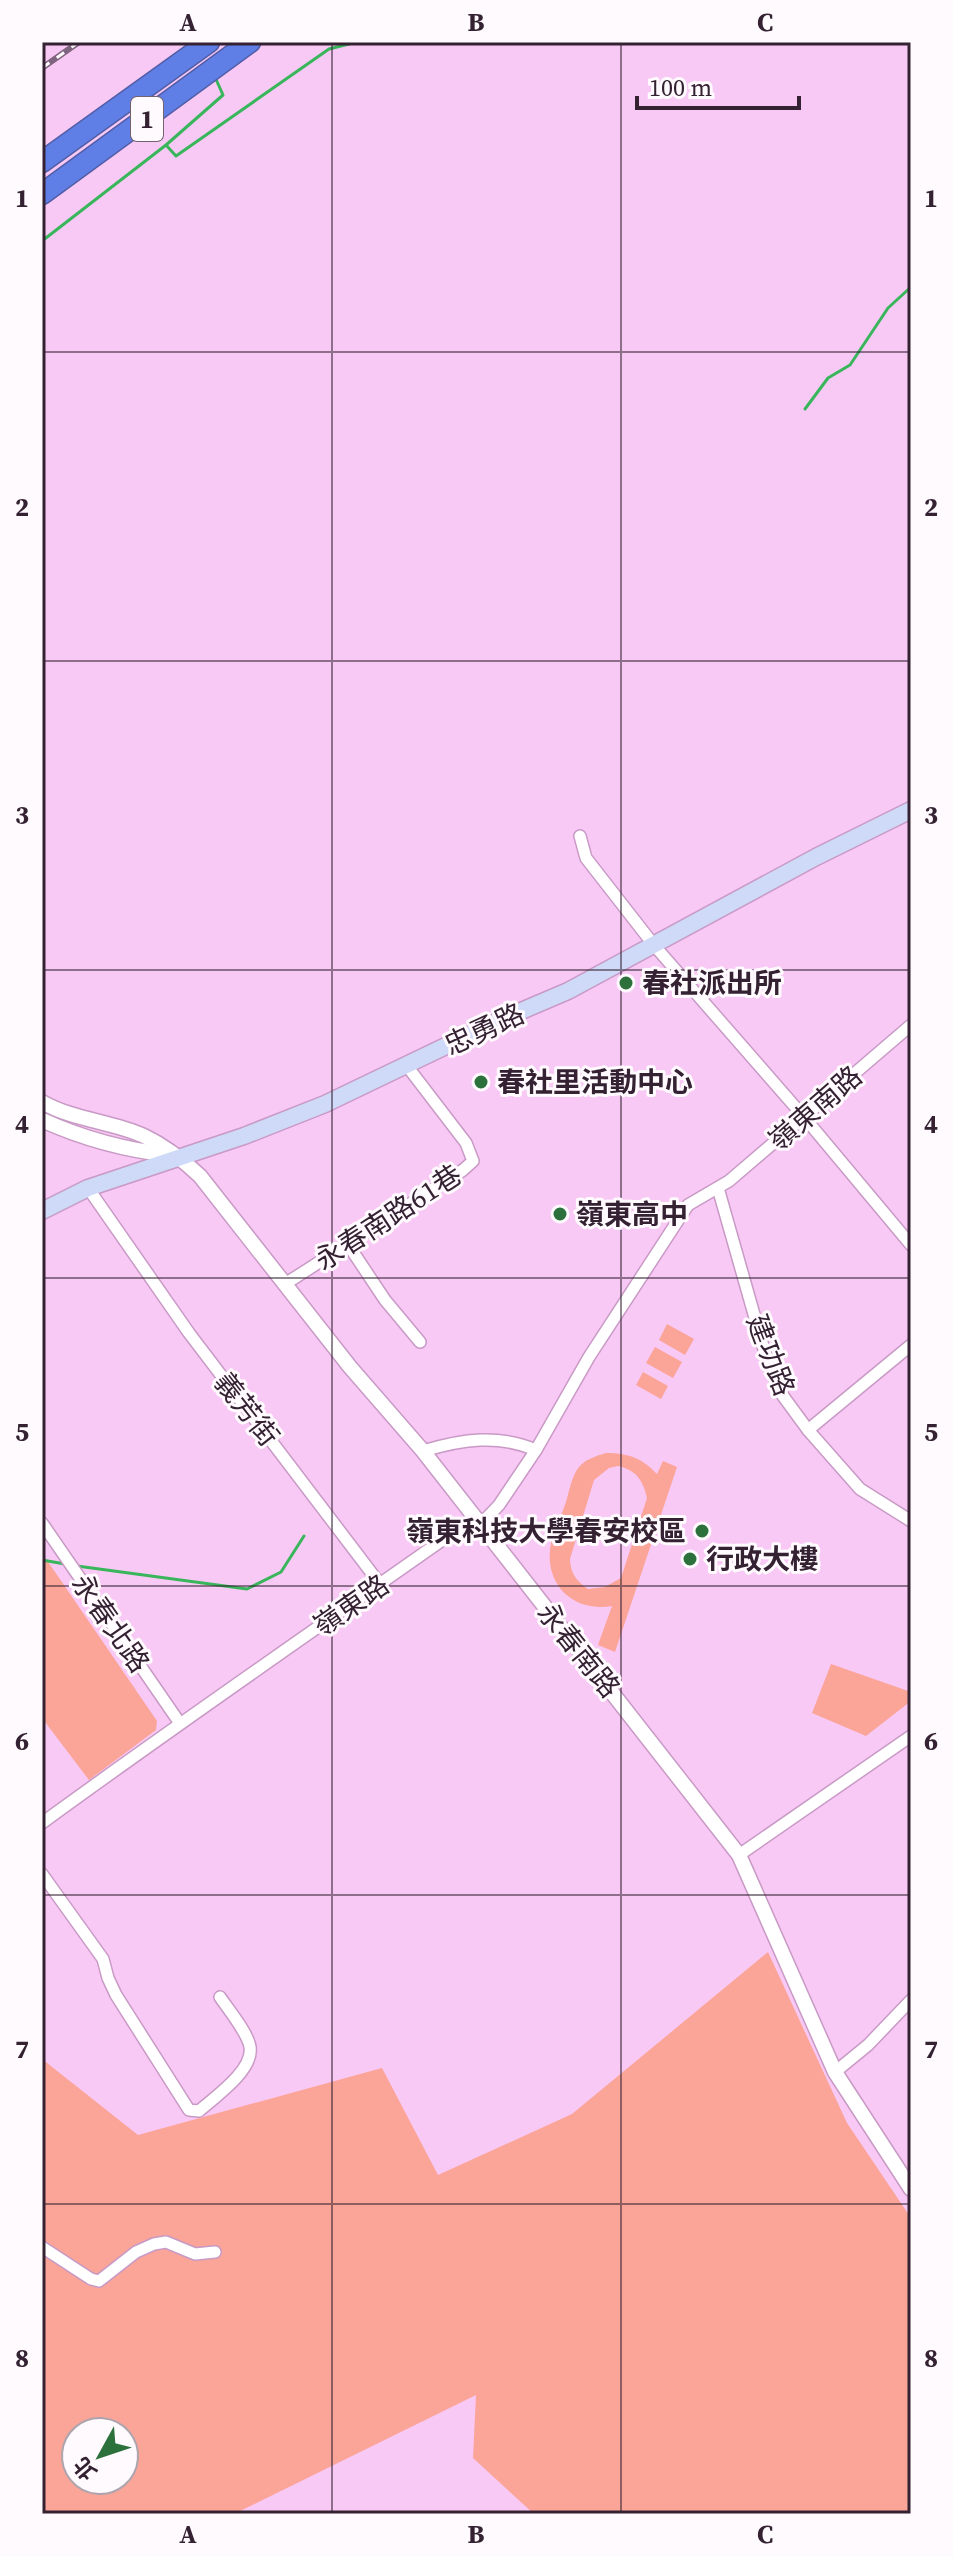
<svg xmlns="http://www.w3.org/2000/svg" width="953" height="2556" viewBox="0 0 953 2556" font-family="'Source Serif 4','Noto Sans TC',serif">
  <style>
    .green { fill: #fba498; fill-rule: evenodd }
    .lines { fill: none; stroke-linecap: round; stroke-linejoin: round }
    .stream { stroke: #39b65b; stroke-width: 3 }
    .minor-casing { stroke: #c89ac5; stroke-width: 14 }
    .tertiary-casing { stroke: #c89ac5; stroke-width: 17 }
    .secondary-casing { stroke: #c89ac5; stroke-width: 19 }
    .motorway-casing { stroke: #515ea7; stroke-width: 23 }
    .minor { stroke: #fff; stroke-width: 11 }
    .tertiary { stroke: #fff; stroke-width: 14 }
    .secondary { stroke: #cfd9f8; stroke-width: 16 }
    .motorway { stroke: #607fe6; stroke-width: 20 }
    .rail-casing { stroke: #80637e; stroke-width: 6 }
    .rail { stroke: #fffafe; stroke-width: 3; stroke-dasharray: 9; stroke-linecap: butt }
    .grid { fill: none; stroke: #342233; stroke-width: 2; stroke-opacity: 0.55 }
    .poi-dot { fill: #2c703c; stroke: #fffafe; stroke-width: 3 }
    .labels { text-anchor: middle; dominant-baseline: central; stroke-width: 6; stroke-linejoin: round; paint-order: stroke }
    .shield { fill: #fffafe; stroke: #716370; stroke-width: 2 }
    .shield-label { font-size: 26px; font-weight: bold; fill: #342233 }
    .poi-label { font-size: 28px; font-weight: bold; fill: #342233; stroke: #fffafe; text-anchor: start }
    .street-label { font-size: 28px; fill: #342233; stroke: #fffafe }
    .neatline { fill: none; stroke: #342233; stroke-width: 3 }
    .grid-label { font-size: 26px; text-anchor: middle; font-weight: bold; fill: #342233 }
  </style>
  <rect width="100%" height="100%" fill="#f9c9f5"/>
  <g class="green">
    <path d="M667 1324 694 1339 685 1355 659 1340Z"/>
    <path d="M655 1347 682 1362 673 1378 646 1363Z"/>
    <path d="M643 1372 668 1386 661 1399 636 1385Z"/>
    <path d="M606 1453C628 1453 642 1458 657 1474L663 1461 677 1467 615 1652 598 1645 612 1606C576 1612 546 1588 550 1549 552 1534 561 1517 566 1502 569 1492 572 1475 579 1467 586 1459 596 1456 606 1453ZM618 1466C636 1470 643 1480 647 1498L621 1578 605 1587 588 1589C576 1581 570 1572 570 1559L594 1480 609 1468Z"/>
    <path d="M42 1553 157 1721 156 1730 89 1780 42 1718Z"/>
    <path d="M831 1664 911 1692V1701L866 1736 812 1713Z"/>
    <path d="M768 1952 847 2123 911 2218V2514H534L473 2458 476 2395 234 2514H42V2059L138 2135 382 2068 438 2175 572 2114ZM76 2432H124V2480H76Z"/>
  </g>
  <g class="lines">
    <g class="stream">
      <path d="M166 145 176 156 329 49 357 42"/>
      <path d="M42 241 166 145 223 95 215 77"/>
      <path d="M805 409 828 378 850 365 888 308 911 287"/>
      <path d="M42 1560 65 1564"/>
      <path d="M77 1566 247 1589 281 1572 304 1536"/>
    </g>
    <defs>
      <g id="minor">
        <path d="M580 836 586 858 653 944 804 1117 911 1245"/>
        <path d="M88 1188 189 1333 380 1584"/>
        <path d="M718 1188 769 1367 783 1396 808 1430 860 1489 911 1521"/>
        <path d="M347 1243 385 1300 420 1342"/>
        <path d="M285 1284 463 1170 473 1161 466 1143 407 1066"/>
        <path d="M808 1430 911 1345"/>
        <path d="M423 1451C463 1439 498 1434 536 1450"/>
        <path d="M42 1523 179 1722"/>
        <path d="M42 1823C179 1723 319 1627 458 1529L479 1526 499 1505 536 1450 589 1357 688 1205 729 1181 911 1025"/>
        <path d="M739 1855 911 1736"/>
        <path d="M42 1874 103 1959 108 1978 116 1995 189 2110 199 2111C215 2097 254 2070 250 2047 248 2033 228 2009 220 1997"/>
        <path d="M835 2072 868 2045 911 2000"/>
        <path d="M42 2247 91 2279 99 2281 136 2252 154 2244 166 2242 195 2254 215 2252"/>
      </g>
      <g id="tertiary">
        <path d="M42 1102C73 1120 111 1121 144 1136 165 1146 183 1160 200 1176L350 1367 423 1451 739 1855 835 2072 911 2189"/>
        <path d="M42 1120C84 1139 125 1150 170 1155"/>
      </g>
      <path id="secondary" d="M42 1211 88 1188 244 1136 325 1104 500 1020 568 991 816 857 911 810"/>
      <g id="motorway">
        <path d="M42 162 209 42"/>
        <path d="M42 194 250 42"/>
      </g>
    </defs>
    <use href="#minor" class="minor-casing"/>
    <use href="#tertiary" class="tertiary-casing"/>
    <use href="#secondary" class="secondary-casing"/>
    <use href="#motorway" class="motorway-casing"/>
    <use href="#minor" class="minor"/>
    <use href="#tertiary" class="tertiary"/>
    <use href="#secondary" class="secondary"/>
    <use href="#motorway" class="motorway"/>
    <defs>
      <path id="rail" d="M42 68 79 42"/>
    </defs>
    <use href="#rail" class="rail-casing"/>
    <use href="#rail" class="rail"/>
  </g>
  <path class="grid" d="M332 42V2514M621 42V2514M42 352H911M42 661H911M42 970H911M42 1278H911M42 1586H911M42 1895H911M42 2204H911"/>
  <g class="poi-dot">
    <circle cx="626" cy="983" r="8"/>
    <circle cx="481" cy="1082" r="8"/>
    <circle cx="560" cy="1214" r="8"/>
    <circle cx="702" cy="1531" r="8"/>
    <circle cx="690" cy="1559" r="8"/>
  </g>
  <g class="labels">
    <rect class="shield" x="131" y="97" width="32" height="44" rx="6"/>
    <g class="shield-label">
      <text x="147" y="119">1</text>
    </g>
    <g class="poi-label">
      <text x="642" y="983">春社派出所</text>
      <text x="497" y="1082">春社里活動中心</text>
      <text x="576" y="1214">嶺東高中</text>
      <text x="686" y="1531" text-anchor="end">嶺東科技大學春安校區</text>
      <text x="706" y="1559">行政大樓</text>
    </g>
    <g class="street-label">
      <text transform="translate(484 1029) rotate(-25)">忠勇路</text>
      <text transform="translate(815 1108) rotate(-41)">嶺東南路</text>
      <text transform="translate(388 1217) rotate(-33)">永春南路61巷</text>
      <text transform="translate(771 1355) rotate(69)">建功路</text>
      <text transform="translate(247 1409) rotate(52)">義芳街</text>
      <text transform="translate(351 1605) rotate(-35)">嶺東路</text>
      <text transform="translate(111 1623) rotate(55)">永春北路</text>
      <text transform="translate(579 1650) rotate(51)">永春南路</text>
    </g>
  </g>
  <rect width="953" height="2556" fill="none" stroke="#fffafe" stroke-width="88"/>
  <g transform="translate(100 2456) rotate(230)"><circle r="38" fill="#fffafe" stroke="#aea4ad" stroke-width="2"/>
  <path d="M0-6L14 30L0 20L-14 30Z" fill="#2c703c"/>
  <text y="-12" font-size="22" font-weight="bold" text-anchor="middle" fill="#342233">北</text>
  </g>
  <path d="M637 96v12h162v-12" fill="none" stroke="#342233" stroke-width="4"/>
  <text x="649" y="96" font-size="24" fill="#342233" stroke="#fffafe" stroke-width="6" paint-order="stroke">100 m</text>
  <rect x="44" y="44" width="865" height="2468" class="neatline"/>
  <g class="grid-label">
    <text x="188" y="31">A</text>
    <text x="476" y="31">B</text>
    <text x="765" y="31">C</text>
    <text x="22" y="207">1</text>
    <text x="931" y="207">1</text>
    <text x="22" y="516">2</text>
    <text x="931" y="516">2</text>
    <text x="22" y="824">3</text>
    <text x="931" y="824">3</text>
    <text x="22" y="1133">4</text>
    <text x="931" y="1133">4</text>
    <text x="22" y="1441">5</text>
    <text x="931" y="1441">5</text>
    <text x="22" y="1750">6</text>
    <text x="931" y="1750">6</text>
    <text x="22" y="2058">7</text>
    <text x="931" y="2058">7</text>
    <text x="22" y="2367">8</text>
    <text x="931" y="2367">8</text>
    <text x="188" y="2543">A</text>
    <text x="476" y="2543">B</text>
    <text x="765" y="2543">C</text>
  </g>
</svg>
